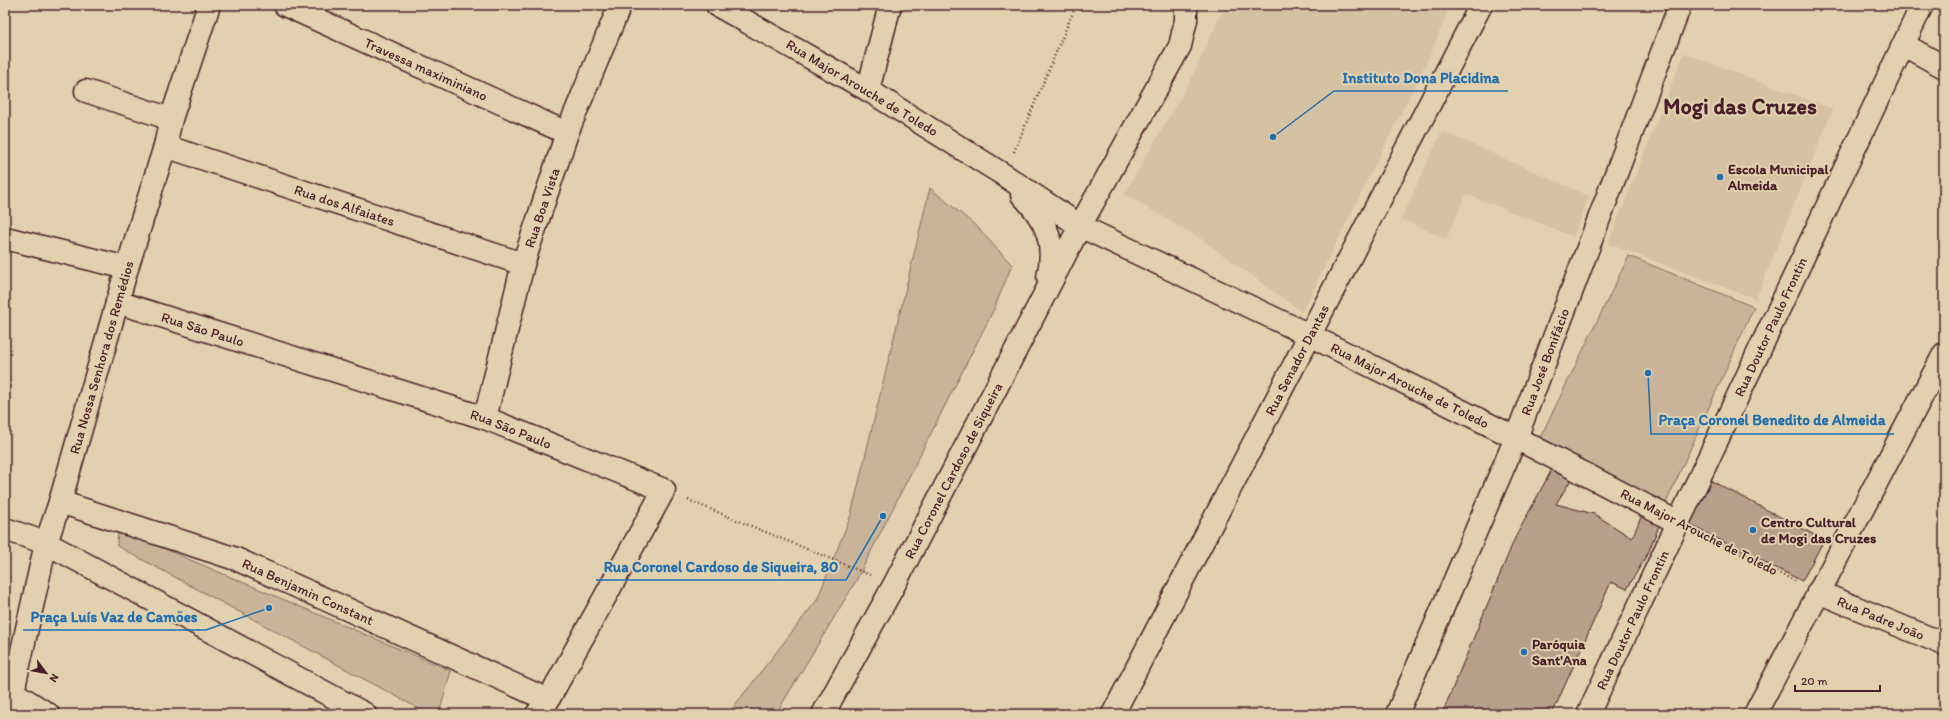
<svg xmlns="http://www.w3.org/2000/svg" width="1949" height="719" viewBox="0 0 1949 719" font-family="Itim,sans-serif">
  <style>
    .built { fill: #d5c2a3 }
    .green { fill: #c9b499; stroke: #8a6a62 }
    .building { fill: #b89f8a; stroke: #4a1f2b }
    .lines { fill: none; stroke-linecap: round; stroke-linejoin: round }
    .street-casing { stroke: #4a1f2b; stroke-width: 25 }
    .secondary-casing { stroke: #4a1f2b; stroke-width: 25 }
    .path { stroke: #4a1f2b; stroke-width: 2.5; stroke-dasharray: 1 3; stroke-linecap: butt }
    .street { stroke: #e2d1ae; stroke-width: 22 }
    .secondary { stroke: #e2d1ae; stroke-width: 22 }
    .poi-dot { fill: #1f6fb2; stroke: #e2d1ae; stroke-width: 1.5 }
    .labels { text-anchor: middle; dominant-baseline: central; stroke-width: 4; stroke-linejoin: round; paint-order: stroke }
    .street-label { font-size: 14px; fill: #4a1f2b; stroke: #e2d1ae }
    .poi-label { font-size: 14px; font-weight: bold; fill: #4a1f2b; stroke: #e2d1ae; text-anchor: start }
    .town-label { font-size: 22px; font-weight: bold; fill: #4a1f2b; stroke: #e2d1ae }
    .leader { fill: none; stroke: #1f6fb2; stroke-width: 1.5 }
    .callout-dot { fill: #1f6fb2; stroke: #e2d1ae; stroke-width: 1.5 }
    .callout-label { font-size: 15px; text-anchor: middle; font-weight: bold; fill: #1f6fb2; stroke: #e2d1ae; stroke-width: 4; stroke-linejoin: round; paint-order: stroke }
  </style>
  <rect width="100%" height="100%" fill="#e2d1ae"/>
  <filter id="ink" filterUnits="userSpaceOnUse"><feTurbulence type="fractalNoise" baseFrequency=".025" numOctaves="2"/><feDisplacementMap in="SourceGraphic" scale="8" xChannelSelector="R" yChannelSelector="G"/><feConvolveMatrix kernelMatrix="1 2 1 2 8 2 1 2 1" color-interpolation-filters="sRGB"/></filter>
  <g filter="url(#ink)">
    <g class="built">
      <path d="M1225 5H1444L1447 14 1431 53 1302 312 1201 239 1124 194 1190 81Z"/>
      <path d="M1684 53 1833 109 1756 299 1608 244Z"/>
      <path d="M1442 131 1589 196 1574 237 1466 194 1446 239 1401 219Z"/>
    </g>
    <g class="green">
      <path d="M930 188 976 226 1012 265 994 309 856 581 776 714H728L817 600 851 515Z"/>
      <path d="M1629 256 1754 307 1666 503 1539 440Z"/>
      <path d="M118 529 451 671 439 714H429L117 546Z"/>
    </g>
    <g class="building">
      <path d="M1552 469 1572 478 1556 504 1594 514 1632 538 1642 515 1661 521 1648 553 1627 589 1611 582 1552 714H1442L1515 538Z"/>
      <path d="M1704 477 1824 540 1802 581 1682 521Z"/>
    </g>
    <g class="lines">
      <defs>
        <g id="street">
          <path id="s1" d="M285 5 567 133"/>
          <path d="M717 5 868 90"/>
          <path id="s2" d="M1186 5V20L1180 46 1080 226 1309 335 1516 438 1677 522"/>
          <path d="M1904 45 1944 67"/>
          <path d="M86 91 171 119"/>
          <path id="s3" d="M165 146 523 264"/>
          <path d="M5 238 127 268"/>
          <path id="s4" d="M117 302 485 418 664 490 548 700 537 714"/>
          <path id="s5" d="M485 418 523 264 567 133 620 5"/>
          <path id="s6" d="M60 502 236 559 548 700"/>
          <path d="M5 529 46 543 365 714"/>
          <path id="s7" d="M1818 592 1944 644"/>
          <path d="M13 692 48 714"/>
          <path id="s8" d="M8 714 46 543 60 502 127 268 165 146 171 119 209 5"/>
          <path id="s9" d="M1113 714 1481 5"/>
          <path id="s10" d="M1397 714 1516 438 1680 5"/>
          <path id="s11" d="M1588 714 1922 5"/>
          <path d="M1755 714 1944 354"/>
        </g>
        <g id="secondary">
          <path d="M1022 195C1047 221 1056 242 1048 277"/>
          <path id="s12" d="M823 714 894 585 1080 226 1004 175 868 90 890 5"/>
        </g>
      </defs>
      <use href="#street" class="street-casing"/>
      <use href="#secondary" class="secondary-casing"/>
      <g class="path">
        <path d="M1014 152 1076 5"/>
        <path d="M688 500 870 575"/>
        <path d="M1701 534 1795 581"/>
      </g>
      <use href="#street" class="street"/>
      <use href="#secondary" class="secondary"/>
    </g>
  </g>
  <g class="poi-dot">
    <circle cx="1720" cy="177" r="4"/>
    <circle cx="1753" cy="530" r="4"/>
    <circle cx="1524" cy="652" r="4"/>
  </g>
  <g class="labels">
    <g class="street-label">
      <text stroke="none"><textPath href="#s1" startOffset="155">Travessa maximiniano</textPath></text>
      <text transform="translate(862 88) rotate(31)">Rua Major Arouche de Toledo</text>
      <text stroke="none"><textPath href="#s3" startOffset="189">Rua dos Alfaiates</textPath></text>
      <text stroke="none"><textPath href="#s5" startOffset="218">Rua Boa Vista</textPath></text>
      <text stroke="none"><textPath href="#s11" startOffset="428">Rua Doutor Paulo Frontin</textPath></text>
      <text stroke="none"><textPath href="#s4" startOffset="90">Rua São Paulo</textPath></text>
      <text stroke="none"><textPath href="#s8" startOffset="369">Rua Nossa Senhora dos Remédios</textPath></text>
      <text stroke="none"><textPath href="#s9" startOffset="399">Rua Senador Dantas</textPath></text>
      <text stroke="none"><textPath href="#s10" startOffset="382">Rua José Bonifácio</textPath></text>
      <text stroke="none"><textPath href="#s2" startOffset="614">Rua Major Arouche de Toledo</textPath></text>
      <text stroke="none"><textPath href="#s4" startOffset="414">Rua São Paulo</textPath></text>
      <text stroke="none"><textPath href="#s12" startOffset="276">Rua Coronel Cardoso de Siqueira</textPath></text>
      <text transform="translate(1699 532) rotate(27)">Rua Major Arouche de Toledo</text>
      <text stroke="none"><textPath href="#s6" startOffset="264">Rua Benjamin Constant</textPath></text>
      <text stroke="none"><textPath href="#s7" startOffset="68">Rua Padre João</textPath></text>
      <text stroke="none"><textPath href="#s11" startOffset="104">Rua Doutor Paulo Frontin</textPath></text>
    </g>
    <g class="poi-label">
      <text x="1728" y="169">Escola Municipal<tspan x="1728" dy="16">Almeida</tspan></text>
      <text x="1761" y="522">Centro Cultural<tspan x="1761" dy="16">de Mogi das Cruzes</tspan></text>
      <text x="1532" y="644">Paróquia<tspan x="1532" dy="16">Sant'Ana</tspan></text>
    </g>
    <g class="town-label">
      <text x="1740" y="106">Mogi das Cruzes</text>
    </g>
  </g>
  <path class="leader" d="M1273 137L1334 91H1508M1648 373L1651 434H1894M883 516L846 580H596M269 608L206 630H23"/>
  <g class="callout-dot">
    <circle cx="1273" cy="137" r="4"/>
    <circle cx="1648" cy="373" r="4"/>
    <circle cx="883" cy="516" r="4"/>
    <circle cx="269" cy="608" r="4"/>
  </g>
  <g class="callout-label">
    <text x="1421" y="83">Instituto Dona Placidina</text>
    <text x="1772" y="425">Praça Coronel Benedito de Almeida</text>
    <text x="721" y="572">Rua Coronel Cardoso de Siqueira, 80</text>
    <text x="114" y="622">Praça Luís Vaz de Camões</text>
  </g>
  <rect width="1949" height="719" fill="none" stroke="#e2d1ae" stroke-width="20"/>
  <rect x="10" y="10" width="1929" height="699" fill="none" stroke="#4a1f2b" stroke-width="1.5" filter="url(#ink)"/>
  <g transform="translate(46 673) rotate(122)" stroke="#e2d1ae" stroke-width="3" paint-order="stroke">
  <path d="M0-3L7 15L0 10L-7 15Z" fill="#4a1f2b"/>
  <text y="-6" font-size="11" font-weight="bold" text-anchor="middle" fill="#4a1f2b">N</text>
  </g>
  <path d="M1795 685v6h85v-6" fill="none" stroke="#4a1f2b" stroke-width="2"/>
  <text x="1801" y="685" font-size="12" fill="#4a1f2b" stroke="#e2d1ae" stroke-width="3" paint-order="stroke">20 m</text>
</svg>
